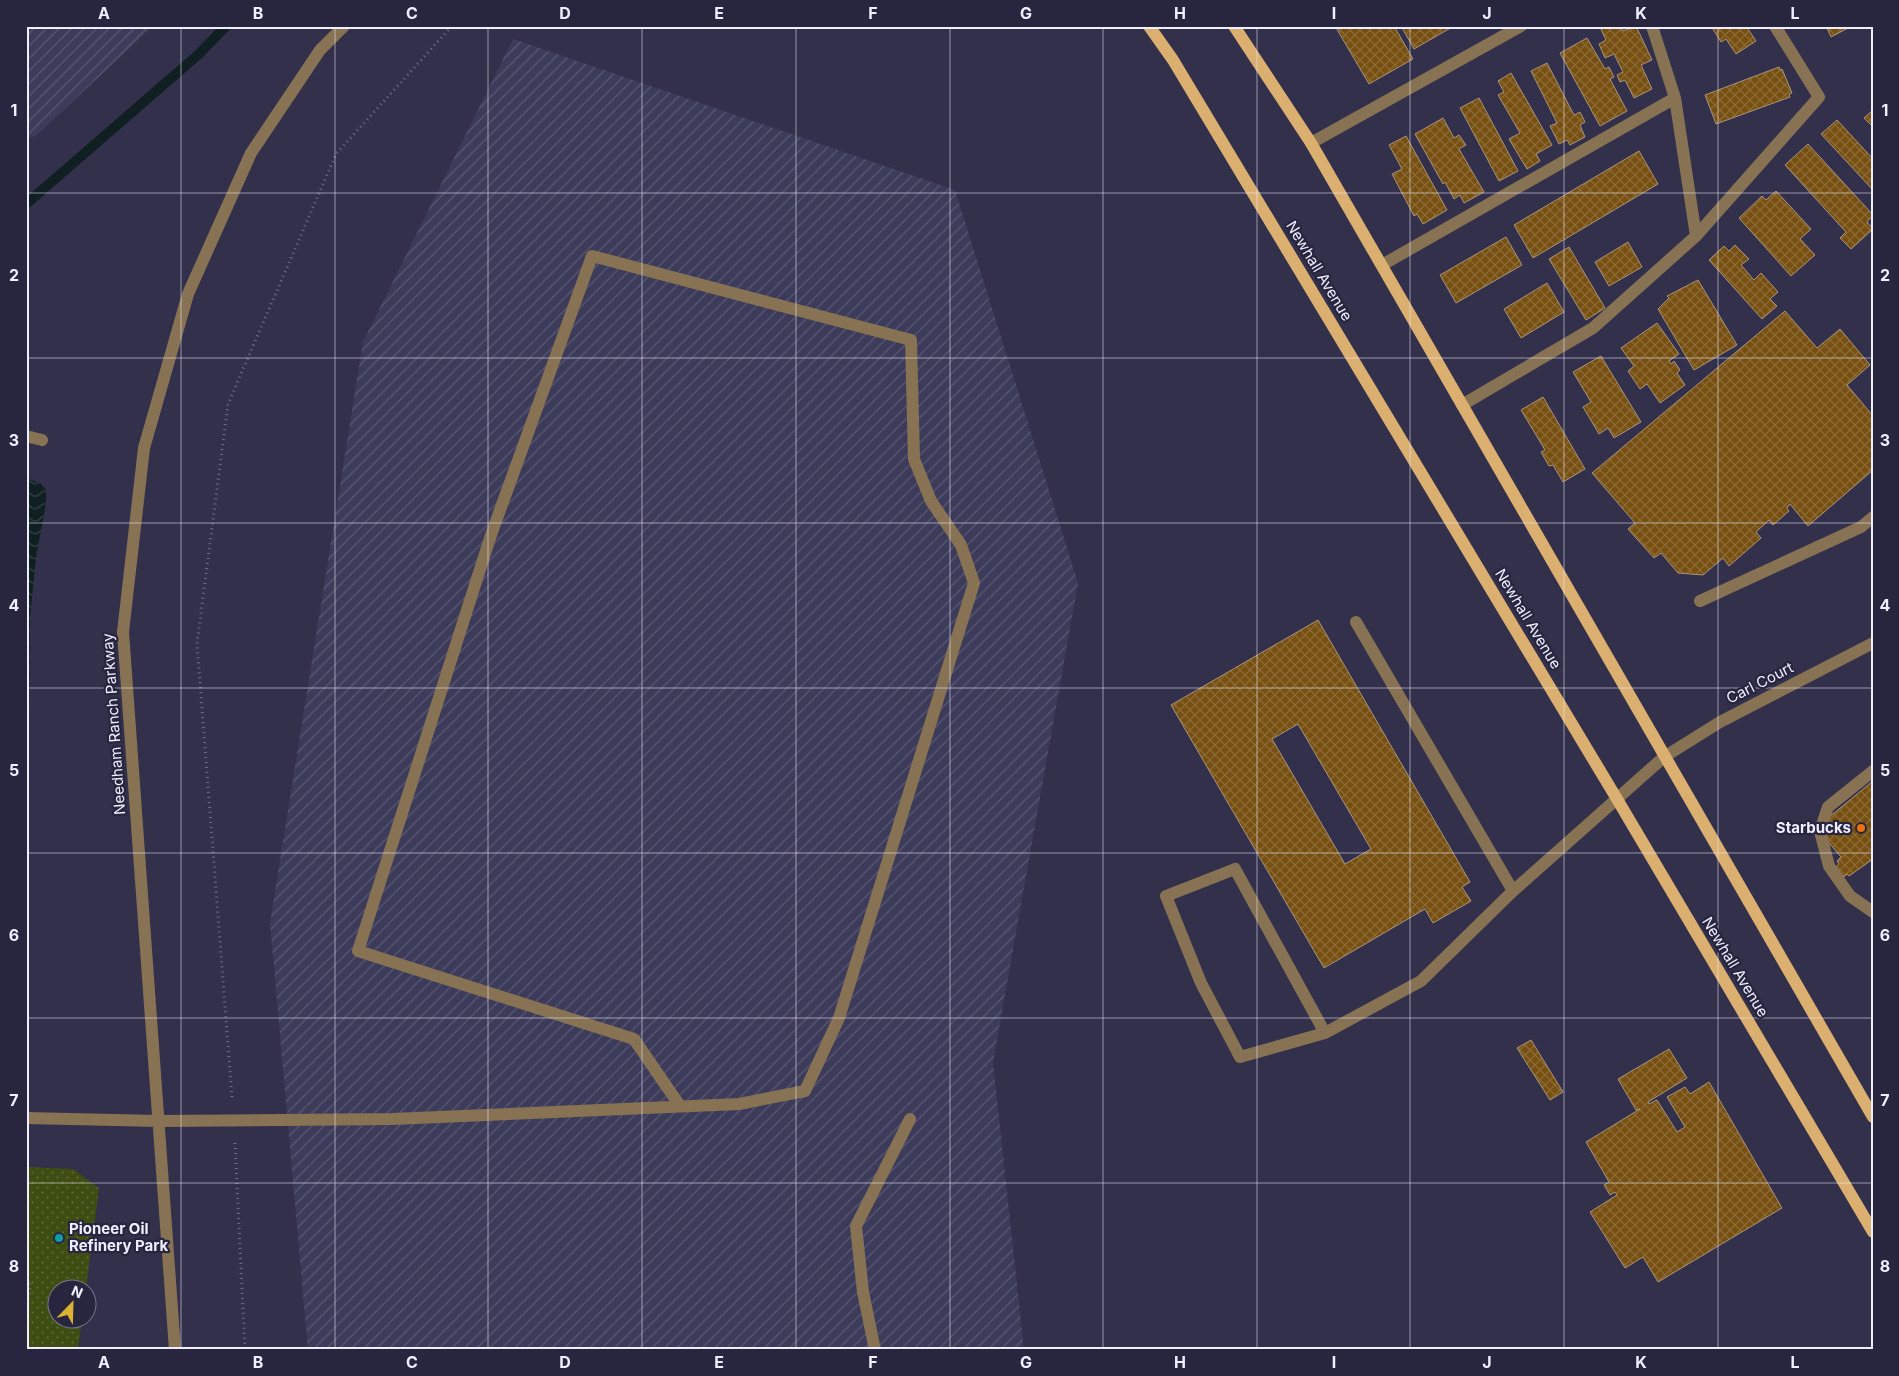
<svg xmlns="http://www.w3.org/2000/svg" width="1899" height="1376" viewBox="0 0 1899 1376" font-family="Inter,sans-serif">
  <defs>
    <pattern id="industrial-furrows" width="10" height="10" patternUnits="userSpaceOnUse" patternTransform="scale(1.25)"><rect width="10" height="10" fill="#3d3b5a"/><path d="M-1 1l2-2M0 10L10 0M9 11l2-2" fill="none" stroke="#595873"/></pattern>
    <pattern id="park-dots" width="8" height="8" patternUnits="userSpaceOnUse" patternTransform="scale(1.25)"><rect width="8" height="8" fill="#3e4e12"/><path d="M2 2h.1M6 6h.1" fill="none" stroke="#5a6836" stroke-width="1.8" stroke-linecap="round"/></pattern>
    <pattern id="water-waves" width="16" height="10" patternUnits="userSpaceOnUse" patternTransform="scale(1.25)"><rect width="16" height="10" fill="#102022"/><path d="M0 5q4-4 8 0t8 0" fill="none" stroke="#334143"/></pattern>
    <pattern id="building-cross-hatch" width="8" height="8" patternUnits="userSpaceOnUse" patternTransform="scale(1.25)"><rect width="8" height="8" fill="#775011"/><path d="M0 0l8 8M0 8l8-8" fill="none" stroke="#8b6a35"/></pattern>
  </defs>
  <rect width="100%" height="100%" fill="#32304a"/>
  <!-- industrial -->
  <path fill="url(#industrial-furrows)" d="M26,26H153L37,135L26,139Z
    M513,39L955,190L1078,583L993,1062L1024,1350H308L270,923L363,342Z"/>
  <!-- park -->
  <path fill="url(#park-dots)" d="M26,1167L73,1169L99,1188L86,1288H58V1318L82,1319L78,1350H26Z"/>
  <!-- water -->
  <path fill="url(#water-waves)" d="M26,478L40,483L46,490V504L36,557L30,618L26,995Z"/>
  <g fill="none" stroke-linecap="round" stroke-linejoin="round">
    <!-- stream -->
    <path stroke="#102022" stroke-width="10" d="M26,204L199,54L226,26"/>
  </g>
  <!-- building -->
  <path fill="url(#building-cross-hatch)" stroke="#a9947a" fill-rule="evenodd" d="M1335,26H1394L1413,59L1369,84Z
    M1401,26H1454L1414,49Z
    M1602,26H1621L1623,31L1636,26L1652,60L1641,65L1652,89L1634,98L1625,80L1620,82L1617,75L1623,72L1614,54L1605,58L1599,44L1606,40L1600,27Z
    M1711,26H1746L1756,41L1736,54L1726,39L1721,42Z
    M1826,26H1852L1831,37Z
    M1587,38L1605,69L1609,67L1614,77L1610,79L1627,111L1600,126L1560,53Z
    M1547,63L1574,115L1580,112L1585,122L1580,125L1585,137L1570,145L1567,140L1559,144L1550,126L1557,123L1531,71Z
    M1779,67L1780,70L1782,69L1792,93L1789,94L1790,97L1716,124L1705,95Z
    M1511,73L1552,145L1536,154L1540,161L1527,169L1509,139L1520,133L1498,95L1504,92L1498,81Z
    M1479,98L1518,171L1499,181L1460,108Z
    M1873,110V127L1864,118Z
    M1443,118L1454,138L1459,135L1466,145L1459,149L1484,192L1464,203L1460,195L1454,199L1445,182L1443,184L1415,134Z
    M1837,120L1873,159V190L1821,134Z
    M1406,136L1447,210L1423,224L1417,214L1414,216L1392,174L1402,169L1389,145Z
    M1808,144L1873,215L1867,222L1873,229L1851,249L1840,238L1846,232L1785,165Z
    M1639,151L1658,184L1533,258L1514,225Z
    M1776,191L1811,229L1800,239L1815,255L1791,276L1739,218L1762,196L1766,200Z
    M1506,237L1522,265L1456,303L1440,275Z
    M1628,242L1642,267L1609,286L1595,262Z
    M1735,245L1749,259L1741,265L1754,280L1761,273L1778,292L1770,299L1777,306L1762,319L1709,260L1724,246L1729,251Z
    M1569,247L1605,308L1586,320L1549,259Z
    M1698,280L1737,345L1694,370L1658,309L1669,298L1667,296Z
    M1547,283L1564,312L1521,338L1504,309Z
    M1785,311L1817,348L1840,329L1870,365L1847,385L1873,416V470L1808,526L1790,504L1787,508L1789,511L1773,525L1769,520L1756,532L1761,538L1729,566L1723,558L1703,575L1678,573L1661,553L1654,558L1628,529L1635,523L1592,473Z
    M1657,323L1679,354L1669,361L1671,364L1674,361L1680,370L1677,373L1685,385L1660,403L1647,384L1640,389L1628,371L1634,366L1621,348Z
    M1601,356L1641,422L1614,438L1608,428L1599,434L1583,407L1591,402L1573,372Z
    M1543,397L1585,469L1563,482L1553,465L1549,466L1541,452L1545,450L1521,410Z
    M1318,620L1470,882L1462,887L1471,901L1433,923L1425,909L1324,968L1171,705ZM1298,724L1371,849L1345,864L1272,739Z
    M1873,781V859L1849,876L1847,874L1844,877L1835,868L1839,864L1837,861L1841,857L1826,839L1828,818Z
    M1531,1040L1563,1092L1550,1100L1517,1048Z
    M1669,1049L1687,1078L1648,1102L1649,1104L1657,1100L1677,1132L1685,1127L1667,1097L1685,1087L1690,1094L1709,1082L1782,1208L1658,1282L1643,1257L1625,1268L1590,1212L1617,1195L1615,1192L1610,1195L1604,1185L1609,1182L1586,1142L1640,1109L1636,1110L1618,1079Z"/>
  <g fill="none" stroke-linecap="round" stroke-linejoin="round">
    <!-- path -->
    <path stroke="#706f86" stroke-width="3" stroke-dasharray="1 4" stroke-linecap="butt" d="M232,1097L197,644L228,404L336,154L452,26
      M235,1143L245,1350
      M26,1274L30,1286L26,1319"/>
    <!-- minor -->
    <path stroke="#877254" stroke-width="12" d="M1652,26L1675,98L1696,236
      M1311,143L1521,26
      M1382,265L1675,98
      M1462,405L1593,328L1696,236L1819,97L1775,26
      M26,436L42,440
      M1700,601L1861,527L1873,517
      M1356,622L1513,891
      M1873,771L1828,807L1820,831L1829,866L1850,896L1873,912
      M1325,1033L1235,869L1166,896L1201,983L1240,1057L1325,1033L1421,981L1513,891L1664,757L1720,722L1873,643
      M26,1118L159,1121L392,1119L739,1104L805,1091L839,1018L974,583L961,545L931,501L914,459L911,340L592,256L491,535L358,951L634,1039L680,1106
      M175,1350L123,632L144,448L188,294L251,153L320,50L344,26
      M875,1350L863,1292L856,1226L910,1119"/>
    <!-- major -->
    <path stroke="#daaf6f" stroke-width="12" d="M1149,26L1173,60L1617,799L1873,1232
      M1234,26L1311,143L1873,1117"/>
  </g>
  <!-- grid -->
  <path fill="none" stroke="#eef" stroke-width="1" stroke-opacity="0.55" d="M181,26V1350M335,26V1350M488,26V1350M642,26V1350M796,26V1350M950,26V1350M1103,26V1350M1257,26V1350M1410,26V1350M1564,26V1350M1718,26V1350M26,193H1873M26,358H1873M26,523H1873M26,688H1873M26,853H1873M26,1018H1873M26,1183H1873"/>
  <!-- markers -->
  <circle fill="#e8710a" stroke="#28263f" stroke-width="2" cx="1861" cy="828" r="5"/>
  <circle fill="#0f9aa8" stroke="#28263f" stroke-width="2" cx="59" cy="1238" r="5"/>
  <g text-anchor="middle" stroke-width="4.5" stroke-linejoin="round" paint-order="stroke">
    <!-- street labels -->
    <g font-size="15" fill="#eef" stroke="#28263f">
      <text transform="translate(1319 271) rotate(59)" y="5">Newhall Avenue</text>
      <text transform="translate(1528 619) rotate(59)" y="5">Newhall Avenue</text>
      <text transform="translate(1760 683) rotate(-27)" y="5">Carl Court</text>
      <text transform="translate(114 724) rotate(-94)" y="5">Needham Ranch Parkway</text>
      <text transform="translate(1735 967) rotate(59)" y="5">Newhall Avenue</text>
    </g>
    <!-- poi labels -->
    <g font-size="15" font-weight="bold" fill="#eef" stroke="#28263f" text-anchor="end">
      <text x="1851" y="833">Starbucks</text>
      <text x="69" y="1234" text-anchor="start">Pioneer Oil<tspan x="69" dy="17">Refinery Park</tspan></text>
    </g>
  </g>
  <!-- border -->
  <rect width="1899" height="1376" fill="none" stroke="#28263f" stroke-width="55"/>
  <!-- north arrow -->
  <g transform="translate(72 1304) rotate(23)"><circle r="24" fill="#28263f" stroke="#77768c"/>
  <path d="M0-4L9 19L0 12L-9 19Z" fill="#dbb233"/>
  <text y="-8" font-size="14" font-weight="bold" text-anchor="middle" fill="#eeeeff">N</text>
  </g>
  <rect x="28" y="28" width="1844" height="1320" fill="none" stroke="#eef" stroke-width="2"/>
  <g font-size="16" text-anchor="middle" font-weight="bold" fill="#eef">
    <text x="104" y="19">A</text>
    <text x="258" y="19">B</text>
    <text x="412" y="19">C</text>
    <text x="565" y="19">D</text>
    <text x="719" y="19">E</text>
    <text x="873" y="19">F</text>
    <text x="1026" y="19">G</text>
    <text x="1180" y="19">H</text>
    <text x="1334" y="19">I</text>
    <text x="1487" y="19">J</text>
    <text x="1641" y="19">K</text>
    <text x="1795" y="19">L</text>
    <text x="14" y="116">1</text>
    <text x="1885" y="116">1</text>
    <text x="14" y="281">2</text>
    <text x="1885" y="281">2</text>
    <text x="14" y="446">3</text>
    <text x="1885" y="446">3</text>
    <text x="14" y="611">4</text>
    <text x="1885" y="611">4</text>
    <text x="14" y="776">5</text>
    <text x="1885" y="776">5</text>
    <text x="14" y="941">6</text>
    <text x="1885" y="941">6</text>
    <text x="14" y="1106">7</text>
    <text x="1885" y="1106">7</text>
    <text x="14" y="1272">8</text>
    <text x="1885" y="1272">8</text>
    <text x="104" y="1368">A</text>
    <text x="258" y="1368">B</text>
    <text x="412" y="1368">C</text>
    <text x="565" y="1368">D</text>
    <text x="719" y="1368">E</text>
    <text x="873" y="1368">F</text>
    <text x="1026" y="1368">G</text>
    <text x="1180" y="1368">H</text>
    <text x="1334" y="1368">I</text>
    <text x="1487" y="1368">J</text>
    <text x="1641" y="1368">K</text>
    <text x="1795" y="1368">L</text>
  </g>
</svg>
